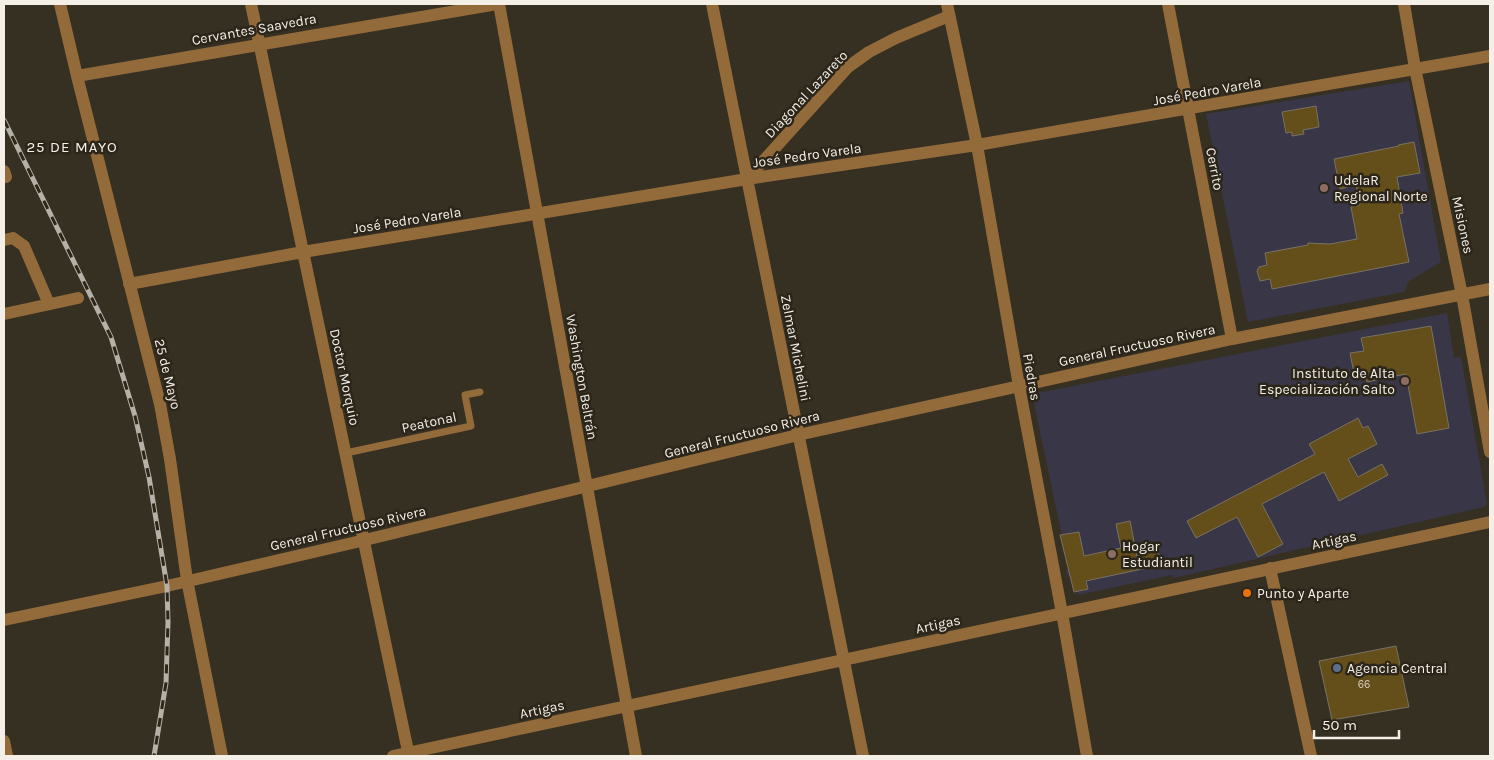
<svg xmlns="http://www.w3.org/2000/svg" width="1494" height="760" viewBox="0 0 1494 760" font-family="Karla,sans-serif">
  <rect width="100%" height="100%" fill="#363023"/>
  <!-- education -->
  <path fill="#393647" d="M1409,81L1441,262L1409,281L1404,292L1248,322L1206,114Z
    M1447,313L1454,358L1461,357L1487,504L1484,507L1173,578L1172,575L1078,595L1077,592H1074L1070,576L1067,577L1066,570L1069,569L1032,394Z"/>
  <!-- building -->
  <path fill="#644f1b" stroke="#787263" d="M1316,106L1319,127L1303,130L1304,134L1292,136V132L1286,133L1282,112Z
    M1414,142L1420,173L1397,177L1403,213L1399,214L1409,262L1272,289L1270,279L1260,281L1257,271L1259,267L1267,265L1265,253L1308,245V243L1330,244L1357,239L1351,207L1360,205L1356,185L1340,189L1334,159L1399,146L1398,145Z
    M1431,326L1449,428L1417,434L1406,374L1367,382L1364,371L1354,373L1350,353L1364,351L1361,338Z
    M1358,418L1363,428L1368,426L1377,444L1348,459L1358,477L1382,464L1388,475L1339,501L1324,472L1262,504L1283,544L1258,557L1237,517L1196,538L1187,521L1315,454L1309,444Z
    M1130,521L1137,556L1158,551L1161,565L1086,581L1088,589L1074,592L1060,535L1079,532L1084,556L1121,548L1116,524Z
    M1396,646L1409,707L1332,720L1319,661Z"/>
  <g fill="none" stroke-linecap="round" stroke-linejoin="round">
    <!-- service -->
    <path stroke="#936b3a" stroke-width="7" d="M346,453L471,426L465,395L480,392"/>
    <!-- minor -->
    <path stroke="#936b3a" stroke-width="12" d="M60,4L77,76L160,404L170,459L187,580L222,756
      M251,4L409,756
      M499,4L636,756
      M712,4L863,756
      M947,4L977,145L1019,386L1062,613L1087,756
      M1168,4L1232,339
      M1404,4L1415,68L1462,295L1490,452
      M77,76L497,4
      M4,171L6,177
      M747,179L848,67L869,52L896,38L949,16
      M4,240L13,238L24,246L49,304
      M129,284L303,252L747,179L977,145L1490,56
      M4,314L78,298
      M1270,568L1311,756
      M4,620L167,586L365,540L798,435L1232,339L1490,289
      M4,741L7,756
      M393,756L1490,522"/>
    <defs>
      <path id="rail" d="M4,120L111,337L135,416L149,477L167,586L168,622L166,683L154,756"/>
    </defs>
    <!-- rail casing -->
    <use href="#rail" stroke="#b6b1a7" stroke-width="5"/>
    <!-- rail -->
    <use href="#rail" stroke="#2c261a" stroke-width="3" stroke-dasharray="9" stroke-linecap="butt"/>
  </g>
  <!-- markers -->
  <g fill="#8d6e63" stroke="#2c261a" stroke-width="2">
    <circle cx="1324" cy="188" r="5"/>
    <circle cx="1405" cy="381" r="5"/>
    <circle cx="1112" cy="554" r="5"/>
  </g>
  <circle fill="#e8710a" stroke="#2c261a" stroke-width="2" cx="1247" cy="593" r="5"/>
  <circle fill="#5c6f8a" stroke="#2c261a" stroke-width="2" cx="1337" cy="668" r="5"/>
  <g text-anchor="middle" stroke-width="5" stroke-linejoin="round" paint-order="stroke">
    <!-- number labels -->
    <g font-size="11" fill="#d0c8b5">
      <text x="1364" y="688">66</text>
    </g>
    <!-- street labels -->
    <g font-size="14" fill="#f4f0e8" stroke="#2c261a">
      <text transform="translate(254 29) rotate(-10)" y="5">Cervantes Saavedra</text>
      <text transform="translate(1207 91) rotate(-10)" y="5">José Pedro Varela</text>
      <text transform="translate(806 94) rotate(-47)" y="5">Diagonal Lazareto</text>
      <text transform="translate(807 155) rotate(-8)" y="5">José Pedro Varela</text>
      <text transform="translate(1215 169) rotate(79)" y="5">Cerrito</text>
      <text transform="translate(407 220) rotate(-9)" y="5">José Pedro Varela</text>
      <text transform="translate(1463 225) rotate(78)" y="5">Misiones</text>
      <text transform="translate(1137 345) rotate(-12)" y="5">General Fructuoso Rivera</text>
      <text transform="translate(796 348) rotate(79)" y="5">Zelmar Michelini</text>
      <text transform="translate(168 374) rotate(76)" y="5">25 de Mayo</text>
      <text transform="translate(345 377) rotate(78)" y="5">Doctor Morquio</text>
      <text transform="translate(582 377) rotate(80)" y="5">Washington Beltrán</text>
      <text transform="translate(1032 377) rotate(80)" y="5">Piedras</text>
      <text transform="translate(429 422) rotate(-12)" y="5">Peatonal</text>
      <text transform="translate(742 434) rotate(-14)" y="5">General Fructuoso Rivera</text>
      <text transform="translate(348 528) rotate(-13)" y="5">General Fructuoso Rivera</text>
      <text transform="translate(1334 540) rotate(-12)" y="5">Artigas</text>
      <text transform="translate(938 624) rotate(-12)" y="5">Artigas</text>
      <text transform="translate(542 709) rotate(-12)" y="5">Artigas</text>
    </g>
    <!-- poi labels -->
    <g font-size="14" fill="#f4f0e8" stroke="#2c261a" text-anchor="start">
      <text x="1334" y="185">UdelaR<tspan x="1334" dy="16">Regional Norte</tspan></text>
      <text x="1395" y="378" text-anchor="end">Instituto de Alta<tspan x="1395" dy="16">Especialización Salto</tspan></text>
      <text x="1122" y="551">Hogar<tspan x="1122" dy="16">Estudiantil</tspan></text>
      <text x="1257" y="598">Punto y Aparte</text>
      <text x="1347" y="673">Agencia Central</text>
    </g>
    <!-- neighbourhood labels -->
    <g font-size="15" letter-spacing="1" fill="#f4f0e8" stroke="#2c261a">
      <text x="72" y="152">25 DE MAYO</text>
    </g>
  </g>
  <!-- border -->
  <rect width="1494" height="760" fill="none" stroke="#f4f0e8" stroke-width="10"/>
  <!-- scale -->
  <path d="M1314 730v8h85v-8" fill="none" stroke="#f4f0e8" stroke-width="2.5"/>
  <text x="1322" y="730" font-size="15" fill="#f4f0e8" stroke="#2c261a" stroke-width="4" paint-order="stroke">50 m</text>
</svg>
